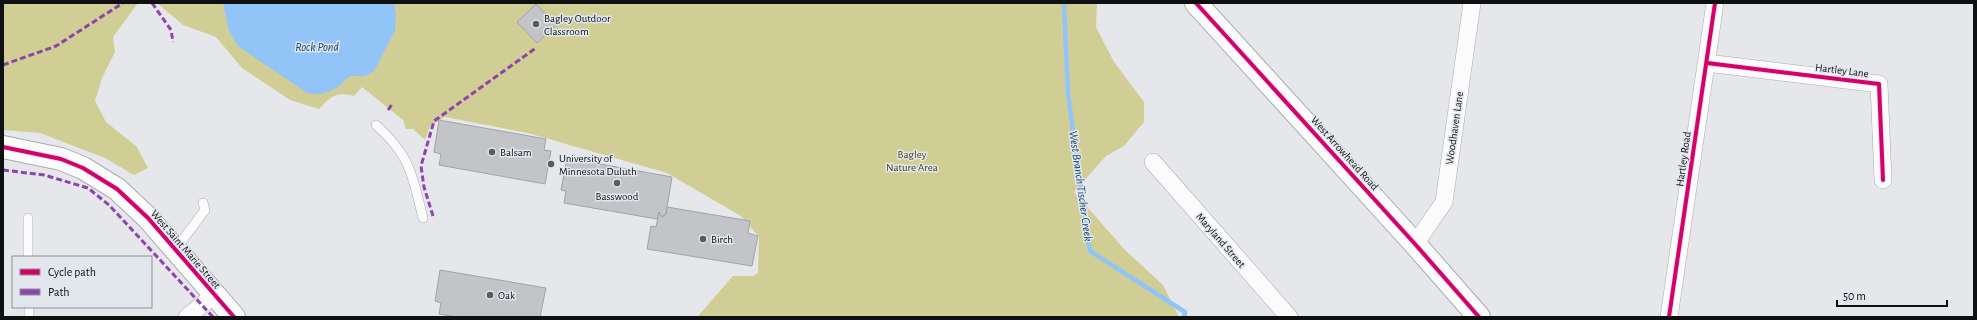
<svg xmlns="http://www.w3.org/2000/svg" width="1977" height="320" viewBox="0 0 1977 320" font-family="'Alegreya Sans',sans-serif">
  <rect width="100%" height="100%" fill="#e5e7ea"/>
  <!-- green -->
  <path fill="#d0ce95" d="M3,3H138L113,37L115,52L102,78L95,101L106,122L137,147L148,168L134,175L105,158L40,133L3,130Z
    M157,3H1097L1096,27L1114,62L1144,102V122L1124,146L1106,156L1074,192L1125,250L1163,285L1179,317H699V315L733,276H753L758,273L759,237L741,216L667,173L528,133L445,117L430,126L425,140L413,129H406L403,120L362,87L354,96C337,91 330,97 319,109L290,100L242,68L216,37L183,25Z"/>
  <!-- water -->
  <path fill="#92c4f8" d="M223,3H394L396,15L395,31L374,71L365,76H350C337,89 326,97 307,93L238,46L229,31Z"/>
  <g fill="none" stroke-linecap="round" stroke-linejoin="round">
    <!-- stream -->
    <path stroke="#92c4f8" stroke-width="4.5" d="M1064,3L1068,94L1090,251L1185,312L1184,317"/>
  </g>
  <!-- building -->
  <path fill="#c2c4c7" stroke="#a1a3a6" d="M536,4L556,25L537,43L517,22Z
    M439,120L546,139L544,150L551,151L545,184L439,165L441,154L434,152Z
    M567,158L672,177L666,214L662,217L659,212L657,219L564,203L566,191L561,190Z
    M667,207L750,221L748,233L758,236L752,266L647,249L651,226L656,227L659,212L662,217L666,214Z
    M440,270L546,288L540,317H457L439,314L441,303L435,301Z"/>
  <g fill="none" stroke-linecap="round" stroke-linejoin="round">
    <defs>
      <path id="lane" d="M376,125C411,156 412,175 423,218
        M28,218V257
        M175,250L205,210L203,203
        M29,307V317"/>
      <path id="street" d="M1707,63L1879,84L1883,180
        M1153,162L1289,317
        M1415,244L1444,202L1472,3
        M187,317L214,295
        M1669,317L1715,3"/>
      <path id="secondary" d="M1196,3L1415,244L1479,317
        M3,147L61,159L83,168L117,189L148,218L234,317"/>
    </defs>
    <!-- lane casing -->
    <use href="#lane" stroke="#a9abae" stroke-width="10"/>
    <!-- street casing -->
    <use href="#street" stroke="#a9abae" stroke-width="18"/>
    <!-- secondary casing -->
    <use href="#secondary" stroke="#a9abae" stroke-width="24"/>
    <!-- lane -->
    <use href="#lane" stroke="#fbfbfc" stroke-width="9"/>
    <!-- street -->
    <use href="#street" stroke="#fbfbfc" stroke-width="17"/>
    <!-- secondary -->
    <use href="#secondary" stroke="#fbfbfc" stroke-width="22"/>
    <!-- quiet -->
    <path stroke="#8e44ad" stroke-width="3" stroke-dasharray="6 3" stroke-linecap="butt" d="M152,3L171,30L173,42
      M3,65L56,46L123,3
      M388,110L393,103
      M3,170L44,175L88,188L109,205L213,317
      M433,216L424,187L421,166L434,121L536,48"/>
    <defs>
      <path id="cycleway" d="M1196,3L1415,244L1479,317
        M1707,63L1879,84L1883,180
        M3,147L61,159L83,168L117,189L148,218L234,317
        M1669,317L1715,3"/>
    </defs>
    <!-- cycleway casing -->
    <use href="#cycleway" stroke="#e2e7ed" stroke-width="6"/>
    <!-- cycleway -->
    <use href="#cycleway" stroke="#d6006c" stroke-width="4"/>
  </g>
  <!-- markers -->
  <g fill="#595b5e" stroke="#e2e7ed" stroke-width="1.5">
    <circle cx="536" cy="24" r="4"/>
    <circle cx="492" cy="152" r="4"/>
    <circle cx="551" cy="164" r="4"/>
    <circle cx="617" cy="183" r="4"/>
    <circle cx="703" cy="239" r="4"/>
    <circle cx="490" cy="295" r="4"/>
  </g>
  <g text-anchor="middle" stroke-width="3" stroke-linejoin="round" paint-order="stroke">
    <!-- poi labels -->
    <g font-size="11" fill="#0e1012" stroke="#e2e7ed" text-anchor="start">
      <text x="544" y="22">Bagley Outdoor<tspan x="544" dy="13">Classroom</tspan></text>
      <text x="500" y="156">Balsam</text>
      <text x="559" y="162">University of<tspan x="559" dy="13">Minnesota Duluth</tspan></text>
      <text x="617" y="200" text-anchor="middle">Basswood</text>
      <text x="711" y="243">Birch</text>
      <text x="498" y="299">Oak</text>
    </g>
    <!-- street labels -->
    <g font-size="11" fill="#0e1012" stroke="#e2e7ed">
      <text transform="translate(1842 70) rotate(7)" y="4">Hartley Lane</text>
      <text transform="translate(1454 128) rotate(-82)" y="4">Woodhaven Lane</text>
      <text transform="translate(1345 153) rotate(48)" y="4">West Arrowhead Road</text>
      <text transform="translate(1683 159) rotate(-82)" y="4">Hartley Road</text>
      <text transform="translate(1221 240) rotate(49)" y="4">Maryland Street</text>
      <text transform="translate(186 249) rotate(49)" y="4">West Saint Marie Street</text>
    </g>
    <!-- park labels -->
    <g font-size="11" fill="#464417" stroke="#e2e7ed">
      <text x="912" y="158">Bagley<tspan x="912" dy="13">Nature Area</tspan></text>
    </g>
    <!-- water labels -->
    <g font-size="12" font-style="italic" fill="#0e416f" stroke="#e2e7ed">
      <text x="317" y="51">Rock Pond</text>
      <text transform="translate(1081 186) rotate(82)" y="4">West Branch Tischer Creek</text>
    </g>
  </g>
  <!-- border -->
  <rect width="1977" height="320" fill="none" stroke="#0e1012" stroke-width="8"/>
  <!-- legend -->
  <rect x="12" y="256" width="140" height="52" fill="#e2e7ed" stroke="#8d9195"/>
  <rect x="20" y="269" width="20" height="6" fill="#d6006c" stroke="#8d9195"/>
  <text x="48" y="276" font-size="12" fill="#0e1012">Cycle path</text>
  <rect x="20" y="289" width="20" height="6" fill="#8e44ad" stroke="#8d9195"/>
  <text x="48" y="296" font-size="12" fill="#0e1012">Path</text>
  <!-- scale -->
  <path d="M1837 300v6h110v-6" fill="none" stroke="#0e1012" stroke-width="2"/>
  <text x="1843" y="300" font-size="12" fill="#0e1012" stroke="#e2e7ed" stroke-width="3" paint-order="stroke">50 m</text>
</svg>
